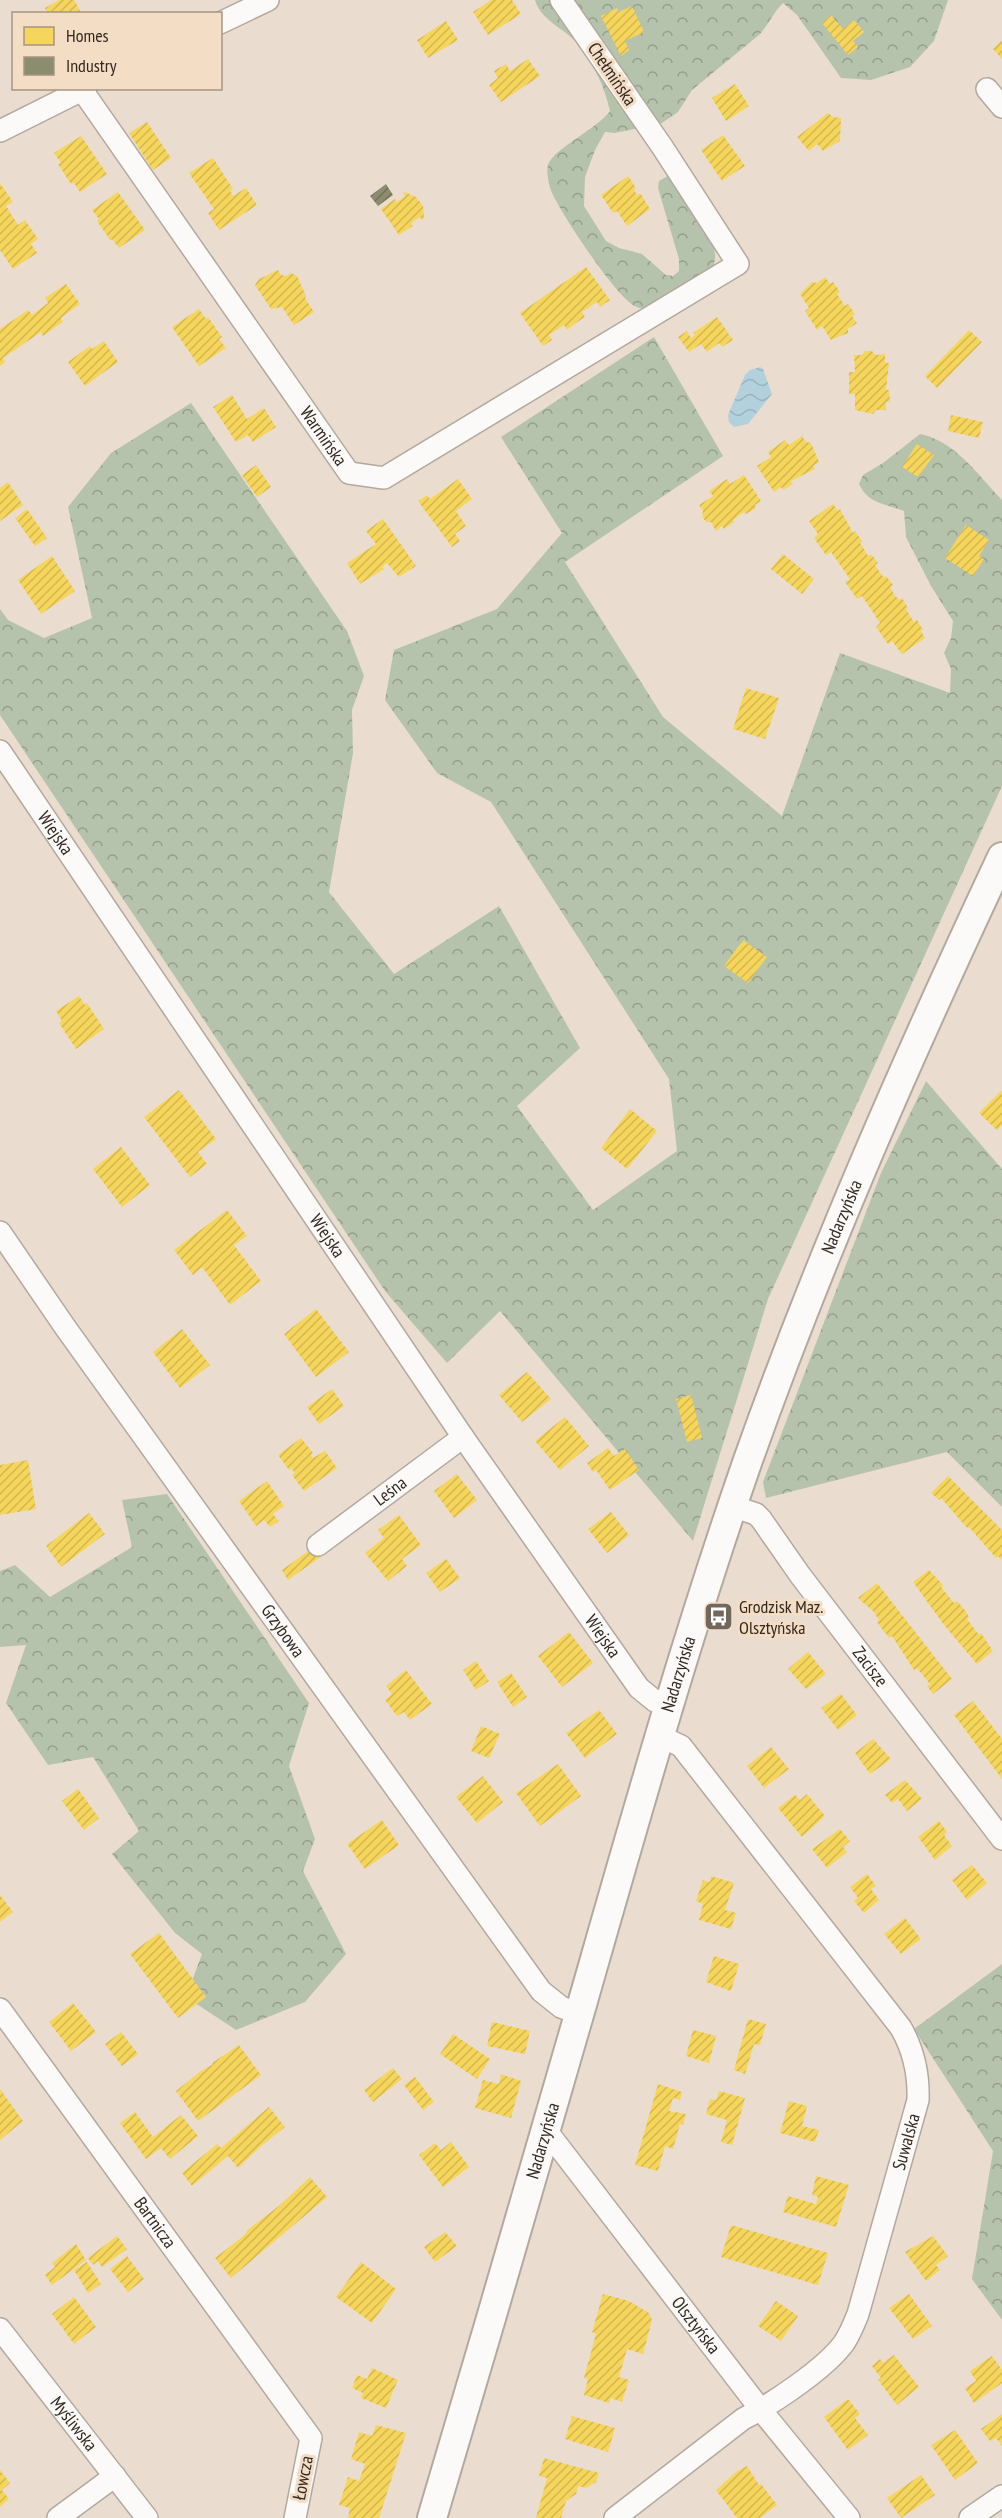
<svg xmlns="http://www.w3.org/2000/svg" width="1002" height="2518" viewBox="0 0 1002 2518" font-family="'PT Sans Narrow',sans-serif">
  <defs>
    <pattern id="forest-crowns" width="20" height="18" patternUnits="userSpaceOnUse" patternTransform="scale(1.5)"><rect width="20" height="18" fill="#b6c3ac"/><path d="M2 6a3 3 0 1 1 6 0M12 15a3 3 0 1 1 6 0" fill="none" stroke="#959e8b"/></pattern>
    <pattern id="water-waves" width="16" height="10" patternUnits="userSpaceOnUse" patternTransform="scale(1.5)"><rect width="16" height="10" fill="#b3d0dd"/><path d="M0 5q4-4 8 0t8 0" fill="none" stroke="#9ab3bd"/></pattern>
    <pattern id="homes-hatch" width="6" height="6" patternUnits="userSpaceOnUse" patternTransform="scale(1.5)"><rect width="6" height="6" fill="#f6d55c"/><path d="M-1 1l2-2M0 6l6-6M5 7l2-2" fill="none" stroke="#d3b750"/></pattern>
    <pattern id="industry-hatch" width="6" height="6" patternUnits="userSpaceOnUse" patternTransform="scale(1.5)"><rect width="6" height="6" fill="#8c8c6e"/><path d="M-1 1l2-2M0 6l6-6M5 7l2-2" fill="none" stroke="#73725a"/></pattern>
  </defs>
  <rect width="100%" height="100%" fill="#eaddd0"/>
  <!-- forest -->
  <path fill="url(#forest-crowns)" d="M535,0H948L934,41L910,67L871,80L841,78L797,15L783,3C773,13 769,24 759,35L692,90L678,112L662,123L615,133L605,132L595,150L585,177L584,206L606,241L619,248L642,254L666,275L673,276L679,271V259L658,188L659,181L671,174C689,197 726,240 712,270L650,309C641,309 636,308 629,302C608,284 564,218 552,193C549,187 546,171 548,165C553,149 597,129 610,111C604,85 594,64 577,43C563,27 541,21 535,0Z
    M654,337L723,456L565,562L663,717L782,816L840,653L950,693L951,669L944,653L951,638L953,621L931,586L906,537L904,511C886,504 868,504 859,484L863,475L883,463L920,434C955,441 978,475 1002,500V786L768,1299L693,1541L500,1311L447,1363L385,1291L0,715V609L8,620L44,638L92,618L68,507L111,453L191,403L347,631L364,676L352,710L353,753L329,892L394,974L499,906L580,1048L517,1106L593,1210L677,1151L669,1079L491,802L437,773L385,700L394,650L497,609L562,533L501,437Z
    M926,1081L1002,1169V1507L947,1452L766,1498L763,1482L881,1173Z
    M167,1494L309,1703L289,1766L315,1839L303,1871L346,1954L305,2002L236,2030L186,1997L202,1954L175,1933L112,1854L139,1831L93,1757L48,1765L6,1703L26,1645L0,1647V1571L15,1565L50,1597L132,1547L122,1500Z
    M1002,1964V2320L972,2279L993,2151L914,2029Z"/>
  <!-- water -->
  <path fill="url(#water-waves)" d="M760,367L763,369L772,394L748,424L734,427L729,422L728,415L745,375L750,370Z"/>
  <!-- homes -->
  <path fill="url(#homes-hatch)" d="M59,0H74L82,14H48L45,8Z
    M491,0H512L521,14L488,35L473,12Z
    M632,6L644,32L625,41L629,50L621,56L601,16L617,8L619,12Z
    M831,15L843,29L854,20L864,32L853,41L858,47L848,55L822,23Z
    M446,21L458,40L428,58L417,40Z
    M1002,40V59L993,49Z
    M528,59L540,76L501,102L489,85L498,78L494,71L506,64L510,71Z
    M735,84L749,106L726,121L712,98Z
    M828,113L833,117L841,118L840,141L823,151L817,144L809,151L797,137Z
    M147,122L171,158L153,170L129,133Z
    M723,135L745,166L722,181L701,150Z
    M81,136L107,174L80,192L74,183L71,184L58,164L61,163L54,153Z
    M213,158L233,189L230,191L233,196L246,188L257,205L219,230L208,213L214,209L189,173Z
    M628,176L636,188L634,190L637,195L640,193L650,209L627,226L617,211L613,213L601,195Z
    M0,183L13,202L6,206L18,225L25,220L38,239L31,244L37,253L13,269L0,250Z
    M118,192L145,230L119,248L112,239L110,240L97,221L99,219L92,210Z
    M405,192L416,197L423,206L424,218L422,220L420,217L411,223L413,226L399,235L381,209L395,199L397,202L405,196L403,193Z
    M586,267L610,300L600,307L597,302L582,312L585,317L576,323L567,330L564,325L549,335L552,340L543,346L520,313Z
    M278,270L281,275L287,276L291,273L297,276L306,296L305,298L314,312L294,325L282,307L271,309L255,285L259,279Z
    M825,277L830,284L833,282L840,292L837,294L845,306L848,304L855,314L852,316L857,323L848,329V333L831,340L822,326L817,330L805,311L809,308L800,294L812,282L817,283Z
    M66,284L80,304L61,318L63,322L43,336L41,332L3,358L5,362L0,366V329L28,310L32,315L48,303L45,298Z
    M199,309L206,319L208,317L222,337L219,339L226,348L199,366L172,327Z
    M717,317L733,340L722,347L719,343L707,352L701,344L689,352L678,337L687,331L691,338L695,335L693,333Z
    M969,330L982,342L937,388L925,376Z
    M104,341L118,362L85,386L68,362L90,346L92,349Z
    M865,351H872L875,355L885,354V363H889L886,390H889L890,402H886V410H876L873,414L855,410V394H849V372H855L854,355H862Z
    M232,395L247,419L264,408L276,427L253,442L248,435L236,442L213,407Z
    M951,415L983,422L979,438L948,431Z
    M802,436L806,442L811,443L819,462L813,466L815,469L791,481L793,484L783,490L781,487L774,492L757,466L771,457L768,452L785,440L789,445Z
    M917,444L934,455L918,477L902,467Z
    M256,465L271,487L257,497L242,475Z
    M744,475L761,501L755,505L756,508L746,514L744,512L733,520L734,522L724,529L722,526L716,531L711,522H706L702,516L703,511L699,505L713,496L709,491L727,479L730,484Z
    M458,479L472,499L456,511L466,526L455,534L460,541L452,547L418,501L427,495L430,499Z
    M8,482L23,505L0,521V488Z
    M833,504L838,511L840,509L853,533L855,531L862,541L860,543L864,549L868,556L871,554L878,563L875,565L879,571L884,578L886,576L893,585L890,587L894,594L899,600L902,598L908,608L906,609L910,616L914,622L917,620L923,630L921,631L925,638L902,654L892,641L888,644L876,627L880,623L862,596L857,599L845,582L850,579L831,552L826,555L814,538L818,534L809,521Z
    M27,509L47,538L35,546L15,518Z
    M383,519L416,566L399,577L387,563L382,567L384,569L360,584L347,563L376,544L366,531Z
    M966,525L989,540L979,556L984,559L973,576L945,558Z
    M783,554L814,579L802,594L771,569Z
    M52,556L75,591L41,614L18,580Z
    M746,688L779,698L765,739L733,729Z
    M743,940L767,957L748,983L724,966Z
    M79,996L85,1005L87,1003L104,1029L76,1049L59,1023L62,1021L56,1011Z
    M179,1090L216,1139L198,1152L207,1164L190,1177L144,1117Z
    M1002,1090V1125L997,1130L979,1113Z
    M630,1109L657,1131L627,1169L601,1148Z
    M121,1147L150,1185L122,1207L93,1169Z
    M227,1210L247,1236L234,1245L261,1281L230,1305L202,1267L193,1275L174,1250Z
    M316,1309L349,1352L316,1377L284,1334Z
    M182,1329L210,1365L180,1388L153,1352Z
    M527,1372L551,1399L522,1422L499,1395Z
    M332,1389L344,1406L319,1424L307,1407Z
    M691,1395L702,1438L687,1442L676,1399Z
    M565,1417L589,1446L560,1470L535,1441Z
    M301,1438L313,1453L311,1455L313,1458L325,1451L337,1468L304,1491L292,1475L295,1473L291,1468L289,1470L278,1455Z
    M608,1448L614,1456L625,1449L639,1470L610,1490L596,1470L593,1472L587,1463Z
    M28,1460L36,1509L0,1515V1465Z
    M457,1474L477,1500L454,1518L434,1491Z
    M948,1476L1002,1530V1560L998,1556L996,1558L969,1527L968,1529L941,1498L939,1500L931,1493Z
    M267,1481L284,1506L273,1514L279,1521L270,1527L264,1520L256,1526L239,1501Z
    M611,1512L629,1535L607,1553L588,1529Z
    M89,1513L105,1534L61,1567L46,1546Z
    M399,1515L421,1545L402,1559L407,1566L388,1581L365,1553L384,1538L378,1530Z
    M315,1546L322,1556L288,1580L282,1570Z
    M446,1559L460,1578L440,1592L426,1573Z
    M929,1570L943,1585L941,1587L954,1603L957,1601L964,1609L969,1617L967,1619L979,1635L981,1633L993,1651L977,1664L944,1625L913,1582Z
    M877,1583L952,1679L933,1694L927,1686L930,1684L917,1668L914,1670L892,1636L889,1638L877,1622L879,1620L873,1611L858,1598Z
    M569,1632L593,1663L562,1687L538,1656Z
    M808,1652L826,1674L806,1689L788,1669Z
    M476,1661L489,1681L476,1690L463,1670Z
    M406,1670L432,1704L410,1720L404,1712L397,1716L385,1700L392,1694L386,1686Z
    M511,1673L527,1697L513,1707L497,1682Z
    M841,1694L857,1715L838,1730L821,1708Z
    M973,1701L1002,1739V1779L954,1715Z
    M599,1710L617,1734L585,1758L566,1733Z
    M481,1726L500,1734L489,1758L471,1751Z
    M873,1739L891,1759L870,1774L855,1753Z
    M771,1747L789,1769L764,1788L747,1766Z
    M558,1764L581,1796L540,1826L516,1793Z
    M483,1776L503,1802L477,1823L456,1797Z
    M905,1780L922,1799L907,1811L898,1799L892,1803L885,1795Z
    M78,1789L99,1818L84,1830L62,1801Z
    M807,1794L825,1816L802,1837L778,1808L795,1795L800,1800Z
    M382,1820L399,1845L365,1869L347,1844Z
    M939,1821L947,1832L944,1835L952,1846L935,1860L918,1837Z
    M840,1829L850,1841L843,1847L847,1852L827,1868L812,1849Z
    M972,1865L987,1883L967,1900L952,1880Z
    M867,1874L876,1886L871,1889L879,1900L864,1913L854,1901L858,1898L850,1887Z
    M711,1876L734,1883L725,1910L736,1913L731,1929L699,1920L703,1904L696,1901L703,1880L710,1882Z
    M0,1895L13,1912L0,1922Z
    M905,1918L921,1939L901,1954L884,1934Z
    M159,1933L206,1997L178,2018L130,1954Z
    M714,1956L739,1964L731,1991L706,1982Z
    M73,2003L96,2032L71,2051L49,2022Z
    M748,2019L766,2024L760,2045L754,2044L745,2074L734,2070Z
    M492,2022L530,2031L525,2054L487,2046Z
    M693,2030L716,2036L709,2063L686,2056Z
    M121,2032L138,2054L122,2066L105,2044Z
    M453,2034L490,2059L477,2079L440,2054Z
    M239,2045L261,2075L198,2121L176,2091L201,2071L213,2064L212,2063Z
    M393,2068L402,2079L373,2102L364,2090Z
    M501,2074L521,2081L511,2118L475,2108L483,2080L499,2084Z
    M415,2077L434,2102L423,2110L404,2085Z
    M658,2084L682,2092L680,2100L673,2098L669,2111L686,2114L683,2125L680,2124L673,2149L665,2146L658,2171L635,2165Z
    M0,2089L23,2121L0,2140Z
    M719,2091L745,2098L732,2145L721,2142L727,2120L706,2114L710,2099L716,2100Z
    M789,2101L807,2106L802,2126L819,2130L815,2142L780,2133Z
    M269,2107L285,2127L260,2147L238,2168L228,2156L192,2186L182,2173L217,2144L221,2148Z
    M135,2112L153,2137L181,2115L198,2136L170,2159L161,2148L146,2159L120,2123Z
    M451,2142L469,2167L443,2187L419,2155L435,2143L441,2150Z
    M816,2176L849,2185L836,2227L783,2212L788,2196L816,2204L818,2197L812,2195Z
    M310,2177L327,2197L231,2278L215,2258L241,2238L247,2232L246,2231L280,2205Z
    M731,2225L828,2253L818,2285L721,2257Z
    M445,2232L457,2246L435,2262L424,2247Z
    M117,2236L127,2249L102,2267L98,2261L93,2265L88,2258Z
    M933,2236L948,2256L936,2265L940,2270L926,2281L905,2252Z
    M76,2244L86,2260L52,2285L45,2275L55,2267L52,2263Z
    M127,2256L144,2279L128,2292L110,2269Z
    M87,2262L101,2284L88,2293L74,2270Z
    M361,2262L396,2289L372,2323L336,2297Z
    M603,2294L629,2301L649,2313L652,2320L643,2354L627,2349L619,2377L629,2380L622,2402L611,2398L609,2403L584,2395L588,2379L584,2378L596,2334L592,2332Z
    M909,2294L932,2326L913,2339L889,2308Z
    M74,2297L96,2327L74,2344L52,2314Z
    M776,2301L798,2316L781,2341L758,2326Z
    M894,2355L919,2387L897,2405L878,2380L881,2378L872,2366L880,2359L883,2363Z
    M992,2356L1002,2370V2383L974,2403L965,2388L976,2381L970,2371Z
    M372,2368L398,2380L386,2408L361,2398L363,2393L352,2388L357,2375L367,2379Z
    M848,2399L860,2414L855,2418L868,2435L848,2450L824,2417Z
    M1002,2414V2446L996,2438L990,2441L981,2429Z
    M572,2416L615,2428L608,2452L565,2439Z
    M376,2425L406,2433L379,2518H348L350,2508L339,2505L348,2477L359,2481L365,2464L351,2459L359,2432L372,2436Z
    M955,2430L978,2463L955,2480L931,2445Z
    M544,2458L599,2473L596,2482L586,2488L578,2486L576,2494L566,2501L561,2518H536L547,2478L539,2476Z
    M747,2466L759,2485L761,2484L777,2505L760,2518H737L716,2490L736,2472Z
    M0,2470L10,2483L2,2490L9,2499L0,2507Z
    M921,2475L935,2495L901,2518L887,2498Z"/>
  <!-- industry -->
  <path fill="url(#industry-hatch)" d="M386,184L393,195L378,206L370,196Z"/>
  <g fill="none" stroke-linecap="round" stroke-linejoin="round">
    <defs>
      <g id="street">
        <path d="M220,23L268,0"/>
        <path d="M987,89L1002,107"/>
        <path id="s1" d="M82,90L349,473L384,478L738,264L663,148L561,0"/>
        <path d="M0,131L86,88"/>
        <path id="s2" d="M0,751L463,1437L639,1688L655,1701L668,1706"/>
        <path id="s3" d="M0,1232L65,1327L541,1991L561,2007L579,2014"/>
        <path id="s4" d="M732,1506L756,1514L761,1519L800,1575L1002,1839"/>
        <path id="s5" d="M318,1545L463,1437"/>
        <path id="s6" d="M0,2009L311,2438L295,2518"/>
        <path id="s7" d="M546,2130L761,2410L849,2518"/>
        <path id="s8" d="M0,2329L147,2518"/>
        <path d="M58,2518L115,2476"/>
        <path id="s9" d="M615,2518L743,2419C772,2404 825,2369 844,2343C850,2334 854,2324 858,2314L918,2100C919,2073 914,2051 901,2028L681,1746L660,1736"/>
        <path d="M970,2518L1002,2496"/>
      </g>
      <g id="secondary">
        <path id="s10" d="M432,2518C483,2346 534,2173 583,2001C635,1819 686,1638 748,1460C821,1254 909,1055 1002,857"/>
      </g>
    </defs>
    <!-- street casing -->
    <use href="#street" stroke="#b2a99e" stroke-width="24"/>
    <!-- secondary casing -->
    <use href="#secondary" stroke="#b2a99e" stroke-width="32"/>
    <!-- street -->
    <use href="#street" stroke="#fcfaf8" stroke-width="21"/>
    <!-- secondary -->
    <use href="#secondary" stroke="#fcfaf8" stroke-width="28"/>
  </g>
  <!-- icons -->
  <defs>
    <symbol id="bus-square" viewBox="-11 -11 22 22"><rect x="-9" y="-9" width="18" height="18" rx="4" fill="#72675d" stroke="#f4ddc5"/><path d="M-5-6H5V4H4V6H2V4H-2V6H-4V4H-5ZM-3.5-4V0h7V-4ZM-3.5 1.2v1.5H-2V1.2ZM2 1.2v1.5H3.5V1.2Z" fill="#fff"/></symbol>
  </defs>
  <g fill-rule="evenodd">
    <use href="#bus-square" x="702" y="1600" width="33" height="33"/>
  </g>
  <g text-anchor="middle" stroke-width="6" stroke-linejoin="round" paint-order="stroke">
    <!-- street labels -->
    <g font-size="18" fill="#31281f" stroke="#f4ddc5">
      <text transform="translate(612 74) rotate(56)" y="6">Chełmińska</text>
      <text dy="6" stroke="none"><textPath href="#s1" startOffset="422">Warmińska</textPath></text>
      <text dy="6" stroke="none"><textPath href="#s2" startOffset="99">Wiejska</textPath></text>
      <text dy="6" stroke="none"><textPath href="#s10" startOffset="1365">Nadarzyńska</textPath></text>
      <text dy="6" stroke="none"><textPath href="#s2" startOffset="585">Wiejska</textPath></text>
      <text dy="6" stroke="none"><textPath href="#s5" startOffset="90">Leśna</textPath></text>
      <text dy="6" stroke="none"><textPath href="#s3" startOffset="489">Grzybowa</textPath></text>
      <text dy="6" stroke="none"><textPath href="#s2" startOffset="1071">Wiejska</textPath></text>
      <text dy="6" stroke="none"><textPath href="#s4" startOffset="216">Zacisze</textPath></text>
      <text dy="6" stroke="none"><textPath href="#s10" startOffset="879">Nadarzyńska</textPath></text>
      <text dy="6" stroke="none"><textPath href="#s10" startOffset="393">Nadarzyńska</textPath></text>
      <text dy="6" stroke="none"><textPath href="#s9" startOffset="500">Suwalska</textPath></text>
      <text dy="6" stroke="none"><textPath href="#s6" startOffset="264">Bartnicza</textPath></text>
      <text dy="6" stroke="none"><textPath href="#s7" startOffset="246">Olsztyńska</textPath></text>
      <text dy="6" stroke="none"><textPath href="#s8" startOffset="120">Myśliwska</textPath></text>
      <text transform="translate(303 2478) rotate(-79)" y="6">Łowcza</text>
    </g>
    <!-- poi labels -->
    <g font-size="18" fill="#31281f" stroke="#f4ddc5" text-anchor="start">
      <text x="739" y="1613">Grodzisk Maz.<tspan x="739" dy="21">Olsztyńska</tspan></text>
    </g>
  </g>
  <!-- legend -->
  <rect x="12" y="12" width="210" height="78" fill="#f4ddc5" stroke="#a69583" stroke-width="1.5"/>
  <rect x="24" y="27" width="30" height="18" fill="#f6d55c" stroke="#a69583" stroke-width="1.5"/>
  <text x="66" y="42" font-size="18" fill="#31281f">Homes</text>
  <rect x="24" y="57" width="30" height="18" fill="#8c8c6e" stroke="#a69583" stroke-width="1.5"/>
  <text x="66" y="72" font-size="18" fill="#31281f">Industry</text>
</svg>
